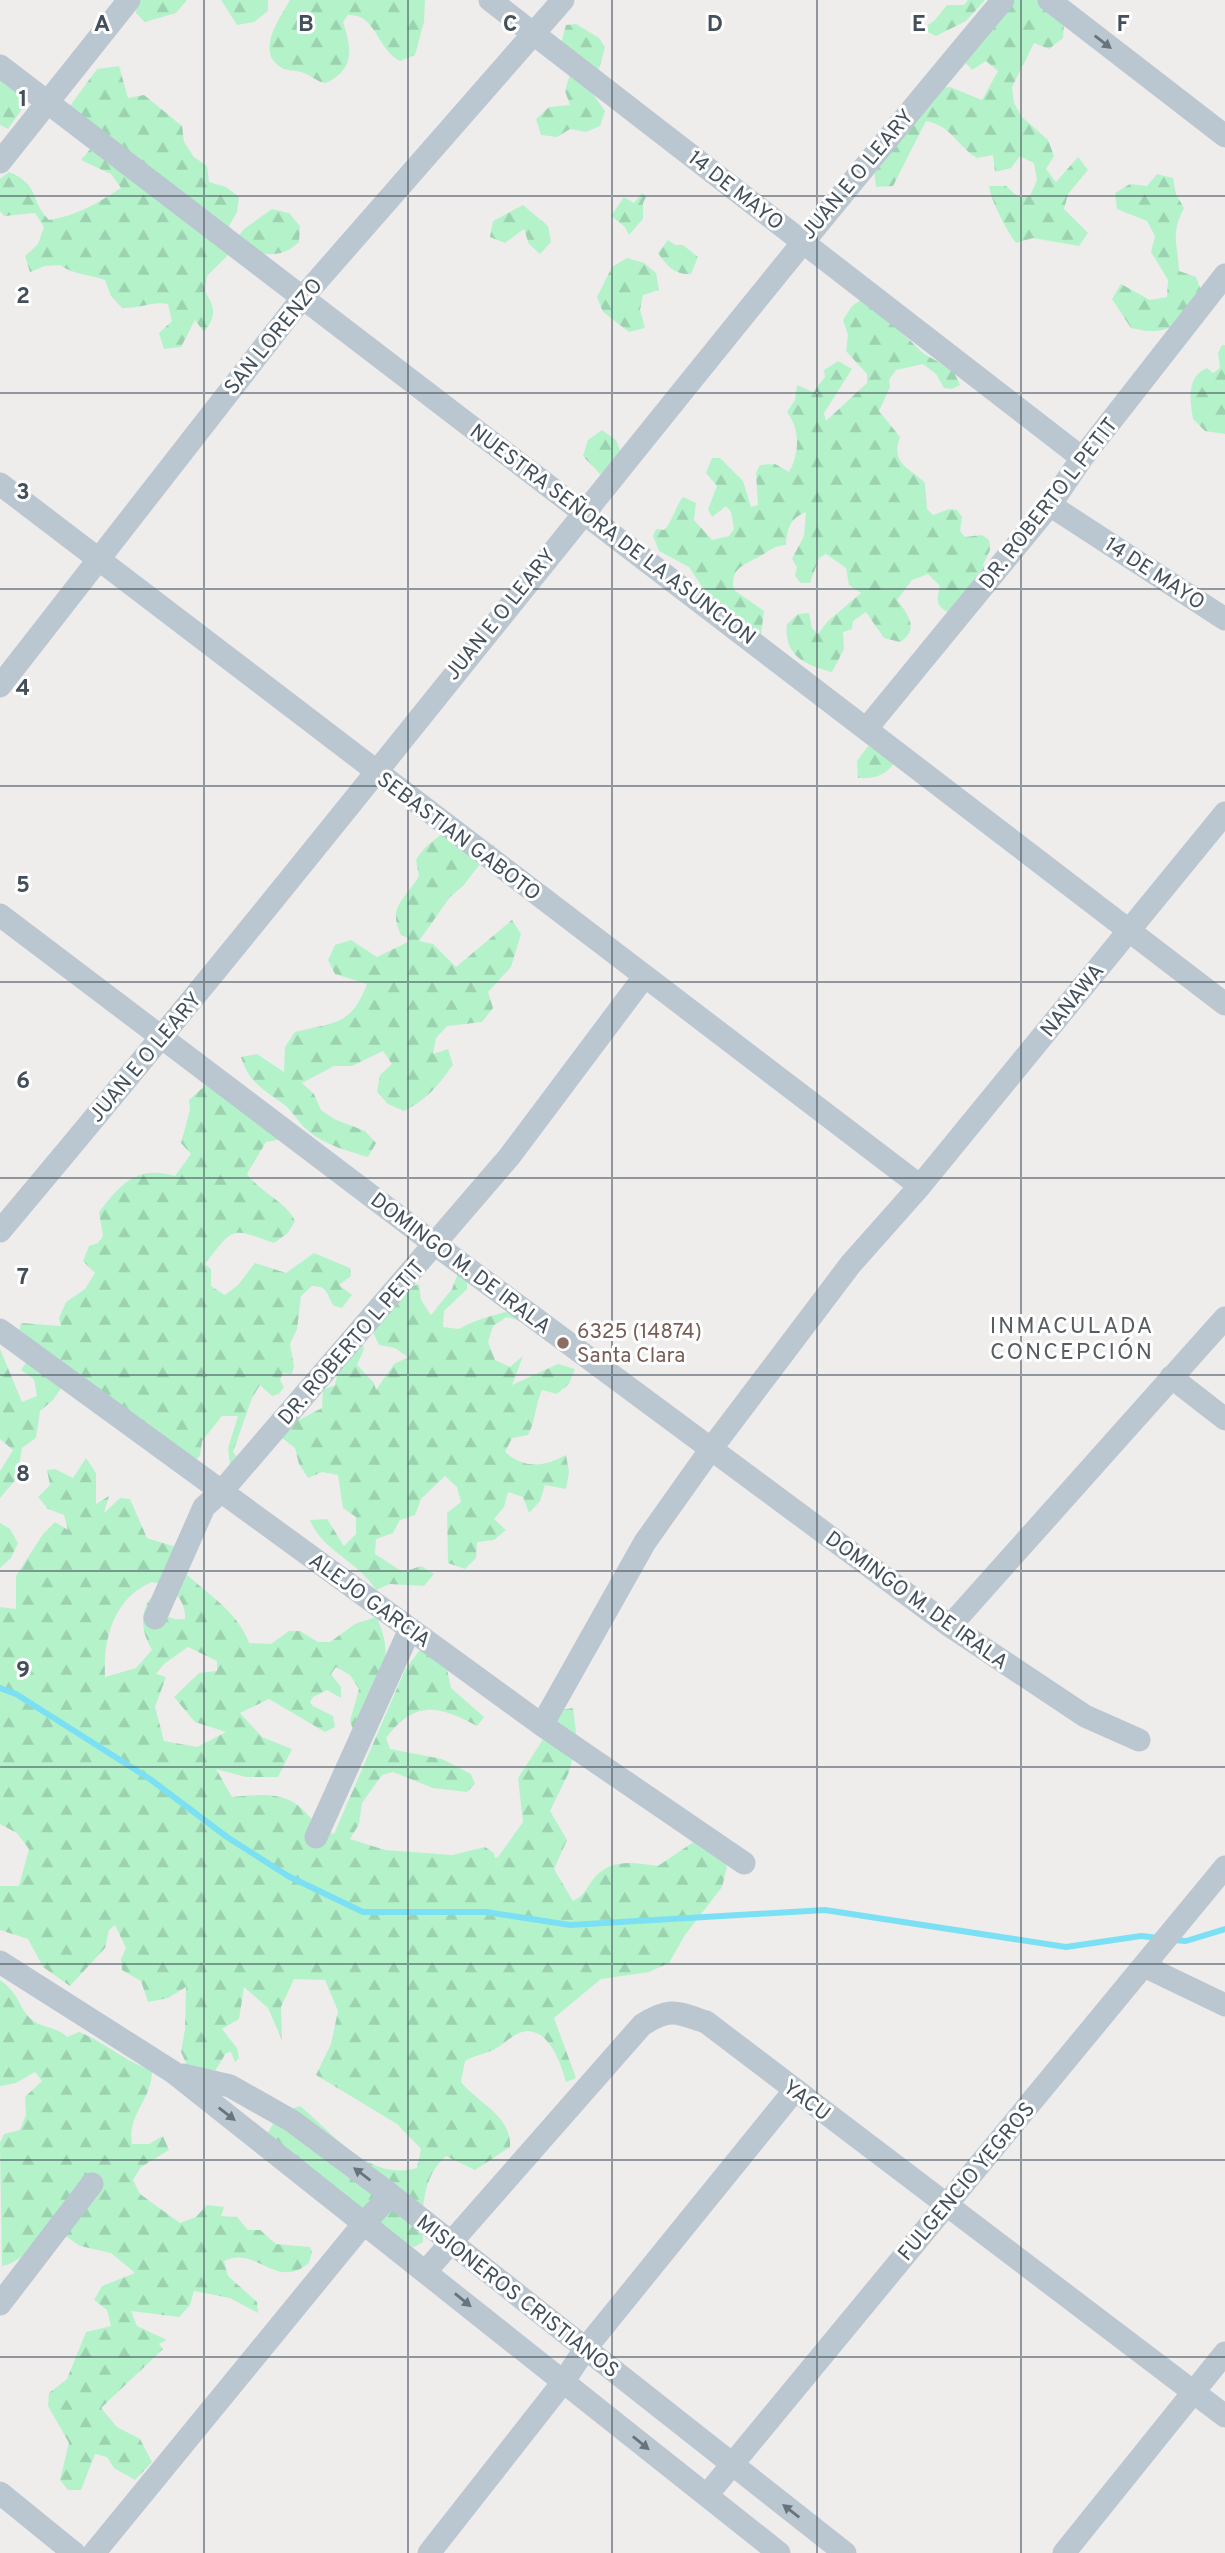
<svg xmlns="http://www.w3.org/2000/svg" width="1225" height="2553" viewBox="0 0 1225 2553" font-family="Overpass,sans-serif">
  <defs>
    <pattern id="forest-firs" width="22" height="20" patternUnits="userSpaceOnUse" patternTransform="scale(1.75)"><rect width="22" height="20" fill="#b4f3ca"/><path d="M5 1l3.5 6h-7zM16 11l3.5 6h-7z" fill="#9cd2b0"/></pattern>
  </defs>
  <rect width="100%" height="100%" fill="#efecec"/>
  <!-- forest -->
  <path fill="url(#forest-firs)" fill-rule="evenodd" d="M138,0H187L176,13L145,22L136,13Z
    M221,0H268V11L254,22L237,25Z
    M290,0H425L424,22L415,55L400,61C377,50 376,13 348,15L343,22C352,49 355,69 326,83C316,82 310,74 301,72C295,70 289,71 284,69C253,54 280,18 290,0Z
    M968,0H985L966,21L936,36L922,29L934,21L947,5H964Z
    M1015,0H1058L1064,22L1063,38L1049,49L1034,43L1012,87L1014,103L1022,117L1048,140L1054,156L1046,169L1056,182L1078,157L1088,170L1068,194L1064,209L1088,233L1079,246L1033,238L1016,243C1007,231 991,201 989,186H1006L1018,197L1030,196L1037,180L1034,163L1020,156L1011,168L995,172L993,155L977,158C956,145 952,126 926,121L893,186L876,187L874,170L933,88L950,87L982,100L998,71L986,61L972,70L961,58L1000,4Z
    M576,24L599,38L605,47L599,69L588,73L560,47L566,25Z
    M119,66L128,98L144,95L182,126L184,142L194,157L207,166L209,182L226,187L239,197L237,212L221,240L229,254L207,276L205,292C216,308 216,317 204,332L195,320L181,347L164,349L159,333L172,321L168,304C151,301 140,309 122,308L111,296L105,280C88,274 74,275 60,265L45,266L30,272L25,256L38,244L44,227L35,213L4,216L0,211V179L9,172C40,184 29,200 49,220C76,216 98,203 121,188L111,174L81,160L92,147L67,110L97,69Z
    M0,74L25,95L24,106L8,129L0,125Z
    M570,74L585,83L605,111L600,126L586,132L570,129L557,137L541,135L536,119L549,107L570,105L565,91Z
    M1157,174L1173,178L1176,194L1184,208C1170,235 1178,244 1179,271L1196,277L1202,293C1181,323 1170,338 1131,328L1112,299L1121,284L1150,300L1167,297L1168,280L1151,252L1155,236L1147,221L1117,209L1115,193L1130,184L1147,186Z
    M642,193L646,197L643,203V219L629,235L625,227L611,216L624,197L634,203Z
    M523,205L548,226L551,242L540,254L529,244L524,229L505,243L490,237L493,221Z
    M272,209L289,213L300,226L299,242C280,261 256,255 234,243L244,229Z
    M668,240L675,245H683L698,257L691,274C674,275 667,266 658,253Z
    M627,258L644,263L656,273L659,290L643,295L640,310L645,328L629,332L603,312L597,297L612,267Z
    M865,297L924,354L953,370L960,385L952,389L944,388L936,374L923,364L896,370L889,380L890,387L879,411L900,437C890,465 911,468 925,483L927,509L933,515L949,509L957,510L962,517L960,531L965,537L982,535L989,540L990,550L983,565L993,577L948,612C935,606 937,599 940,586L928,574L912,580L897,600C908,614 920,630 900,642L884,638L866,612L853,621L852,629L843,632L844,649L832,672C805,665 783,655 787,624L798,614L809,613L812,628L818,634L827,622L861,593L849,585L846,568L826,554L819,558L810,583H801L795,576L797,567L792,559L804,536L806,512C790,518 787,529 786,545C773,546 770,551 760,556C745,565 729,568 734,590L764,611L761,635L711,600L689,567L659,551L653,536L656,529L664,530C673,521 675,507 683,497L696,503L694,520L712,540L729,536L734,529L731,512L726,506L712,517L708,509L717,486L706,473L712,458H720L743,481L751,507L758,505L756,473L760,465L775,464L789,472C800,453 800,429 787,412L795,400L797,385L813,392L825,377L824,370L838,361L852,369L824,413L826,421L867,383V374L846,351L848,335L843,320L852,306Z
    M1222,345H1225V434L1205,431L1193,419C1190,400 1186,377 1207,368L1213,373L1220,368L1218,353Z
    M602,430L616,440L622,455L614,470L600,474L583,456L588,440Z
    M868,746L897,760C886,775 877,779 858,778L857,761Z
    M451,825L477,844L495,845L463,886L450,897L419,941L433,944L456,967L512,920L521,934L511,967L488,992L493,1008L482,1022L447,1026L436,1038L433,1054L448,1049L453,1065C438,1086 426,1100 404,1111L388,1104L377,1092L380,1075L392,1064L383,1051L352,1066H334L302,1083L314,1094L321,1110L334,1119L365,1131L376,1143L368,1157C345,1150 321,1144 304,1127C297,1120 291,1109 282,1103C261,1088 249,1082 241,1057L257,1054L284,1072L285,1047L295,1032C333,1022 351,1027 367,984L335,974L328,960L335,945L351,940L377,957L408,942V938L401,935C387,906 405,900 419,876L416,860C425,844 439,838 451,825Z
    M208,1083C234,1102 253,1123 283,1139L266,1142L247,1174C260,1192 288,1203 295,1221L288,1233L274,1243C230,1227 234,1227 205,1264L211,1269V1286L225,1295L238,1285L255,1263L286,1273L314,1253L350,1268L351,1276L339,1285L352,1295L342,1308L334,1306C326,1295 329,1286 312,1286L301,1296L297,1329L290,1344L294,1366L292,1374L283,1373L280,1380L284,1387L279,1394L272,1396L260,1385L252,1398L233,1452L243,1465H230L228,1448L238,1416H222L202,1441L200,1456L186,1468L62,1387L53,1400L40,1411L36,1438L22,1448L17,1478L0,1498V1471L13,1450L0,1439V1349L22,1402L37,1396L34,1379L21,1370L30,1357L17,1339L21,1323L61,1326L59,1318L66,1302L85,1289L95,1273L83,1261L89,1246L98,1243L103,1236L99,1212C122,1183 136,1165 175,1176L191,1154L181,1143L190,1110L189,1100Z
    M467,1272V1289L444,1311L443,1327L459,1329C476,1318 502,1314 523,1306V1322L507,1317L493,1326L488,1342L495,1360L510,1367L523,1356L512,1385L558,1364L575,1369L569,1384L557,1394L542,1390C535,1405 536,1420 528,1435L512,1438L505,1452C525,1469 544,1467 566,1455L569,1472L566,1489L545,1485L540,1501L529,1513L523,1497L508,1492L504,1507L494,1519L506,1530L494,1540L477,1542L476,1558L465,1569L448,1563L447,1513L461,1502L457,1487L445,1476L421,1499L415,1515L400,1520L393,1533L376,1539L375,1554L403,1572L421,1566L434,1574L424,1586L390,1584L376,1590C358,1561 322,1551 310,1520L327,1519L344,1546L356,1534V1517L343,1508L338,1475L322,1472L308,1478L299,1464L295,1448L282,1438L291,1424L322,1408L323,1390L335,1385L339,1365L362,1341L364,1349L357,1365L374,1383L376,1390L394,1364L408,1357L395,1348L379,1345L372,1330L402,1289L419,1284L421,1300L431,1315L452,1289L458,1273Z
    M86,1458L96,1473V1504L109,1496L104,1513L120,1498L130,1499L147,1538L179,1548L181,1569C206,1594 237,1610 249,1643L271,1644L289,1631H300L318,1642H330L355,1624L376,1617C400,1662 373,1689 353,1730L350,1721L359,1689L350,1675L336,1667L331,1674L341,1687V1698L327,1690L313,1697L310,1702L313,1706L333,1716L335,1727L325,1732L269,1699L240,1713L262,1737L292,1749L278,1777H246L216,1769L232,1797C254,1795 282,1791 300,1807C312,1818 318,1829 334,1834L405,1670L425,1643L446,1665L451,1688L484,1717L477,1726C438,1705 415,1700 386,1738L390,1749L442,1759L471,1774L475,1784L467,1792L433,1788L393,1772L382,1775L362,1803L359,1824L350,1839L385,1850L452,1855L485,1847L494,1853L495,1858L498,1857L523,1822L518,1778L562,1710L573,1708L577,1740L569,1772L550,1811L567,1840L554,1869L573,1901C586,1895 586,1887 595,1877C612,1858 635,1863 658,1866L695,1841L715,1847L727,1867L722,1887L685,1935L669,1963L649,1972L601,1979L554,2018L576,2078L566,2082C561,2063 547,2022 519,2033C510,2037 504,2044 495,2049C485,2054 475,2055 465,2061L461,2082C478,2103 512,2116 510,2147L475,2170L446,2156C421,2178 422,2211 423,2242L414,2247L395,2240L268,2133L279,2113L300,2106C333,2133 369,2182 417,2168L421,2149L397,2124L316,2075L331,2044L338,2011L325,1980L294,1979L281,2007L282,2040L268,2008L244,1987L239,2019L222,2029L237,2048L239,2058L235,2062L231,2052L226,2053L212,2076L195,2082L181,2052L185,2029L186,1987L168,1998L148,2002L141,1981L122,1970L121,1959L126,1948L115,1925L109,1930L105,1948L70,1986L43,1967L28,1939L0,1930V1886H19L29,1849L17,1833L0,1824V1607L16,1609V1576L43,1534L55,1522L68,1530L64,1515L48,1509L38,1497L50,1485L47,1470L55,1469L73,1478ZM152,1582C171,1585 186,1599 185,1619C169,1621 157,1613 150,1598C139,1616 142,1633 152,1650L136,1668L105,1677C103,1638 114,1598 152,1582ZM188,1647L217,1661V1671L199,1673L174,1697L195,1722L226,1732L197,1747L164,1741L155,1707L166,1677L156,1674L164,1664Z
    M0,1523L10,1529L18,1543L11,1558L0,1568Z
    M0,1980C21,1995 18,2008 32,2020C42,2028 58,2027 67,2037L79,2032C105,2042 125,2062 152,2070C152,2101 127,2113 132,2144H149L163,2136L169,2150L141,2167L133,2180L140,2194L180,2223L196,2217L207,2205L224,2207L221,2216L237,2217L248,2230H260L276,2244L310,2247L312,2252L309,2263C275,2291 257,2245 224,2261L228,2276L257,2302L258,2313L230,2298L194,2291L190,2305L179,2317L131,2311L137,2326L167,2340L159,2344L163,2349L101,2408L117,2427L140,2439L152,2462L135,2480L114,2468L107,2457L95,2454L81,2490H68L60,2480L69,2443L48,2406L49,2393L67,2379L86,2332L111,2326L107,2310L94,2300L102,2286L135,2273L111,2253L80,2246L54,2228C34,2240 25,2262 2,2266L0,2143L4,2134L20,2130L26,2115L25,2097L42,2081L35,2072L16,2083L0,2086Z"/>
  <g fill="none" stroke-linecap="round" stroke-linejoin="round">
    <!-- stream -->
    <path stroke="#7ce0f5" stroke-width="6" d="M0,1688L16,1694L150,1779L227,1837L288,1876L363,1912H486L570,1925L825,1910L1066,1947L1141,1936L1160,1938
      M1174,1940L1186,1941L1225,1929"/>
    <!-- minor -->
    <path stroke="#bbc7d0" stroke-width="23" d="M490,0L1082,458
      M1049,0L1225,136
      M0,66L1225,1004
      M0,162L129,0
      M0,484L920,1186
      M1050,505L1225,619
      M0,686L303,297L563,0
      M867,728L1050,505L1082,458L1225,275
      M0,915L436,1245L950,1626L1085,1716L1139,1740
      M0,1231C341,826 663,406 1003,0
      M0,1330L542,1725L744,1863
      M1171,1377L1225,1419
      M155,1618L204,1507L222,1491L509,1157L644,977
      M950,1626L1225,1318
      M542,1725L645,1542L711,1449L850,1265L920,1186L1225,813
      M316,1837L410,1629
      M0,1962L173,2072L779,2553
      M1144,1966L1225,2005
      M183,2075L230,2086L292,2121L391,2195L845,2553
      M426,2271L642,2025C670,2007 676,2012 706,2022L1225,2416
      M0,2304L92,2184
      M0,2493L74,2553
      M707,2495L1225,1867
      M94,2553L365,2222L391,2195
      M429,2553L564,2381L585,2349L794,2091
      M1064,2553L1225,2353"/>
  </g>
  <!-- one-way arrows -->
  <defs><path id="oneway-solid" d="M-6-.8H1V-3.2L6.5 0L1 3.2V.8H-6Z" transform="scale(1.75)"/></defs>
  <g fill="#67747e">
    <use href="#oneway-solid" transform="translate(1103 42) rotate(38)"/>
    <use href="#oneway-solid" transform="translate(227 2114) rotate(38)"/>
    <use href="#oneway-solid" transform="translate(362 2174) rotate(-143)"/>
    <use href="#oneway-solid" transform="translate(463 2300) rotate(39)"/>
    <use href="#oneway-solid" transform="translate(641 2443) rotate(39)"/>
    <use href="#oneway-solid" transform="translate(791 2511) rotate(-142)"/>
  </g>
  <!-- grid -->
  <path fill="none" stroke="#43505b" stroke-width="2" stroke-opacity="0.55" d="M204,0V2553M408,0V2553M612,0V2553M817,0V2553M1021,0V2553M0,196H1225M0,393H1225M0,589H1225M0,786H1225M0,982H1225M0,1178H1225M0,1375H1225M0,1571H1225M0,1767H1225M0,1964H1225M0,2160H1225M0,2357H1225"/>
  <!-- markers -->
  <circle fill="#8d6e63" stroke="#fff" stroke-width="2.5" cx="563" cy="1343" r="7"/>
  <g text-anchor="middle" stroke-width="6" stroke-linejoin="round" paint-order="stroke">
    <!-- street labels -->
    <g font-size="21" fill="#43505b" stroke="#fff">
      <text transform="translate(857 174) rotate(-50)" y="7">JUAN E O LEARY</text>
      <text transform="translate(736 190) rotate(38)" y="7">14 DE MAYO</text>
      <text transform="translate(273 336) rotate(-51)" y="7">SAN LORENZO</text>
      <text transform="translate(1048 503) rotate(-52)" y="7">DR. ROBERTO L PETIT</text>
      <text transform="translate(613 534) rotate(37)" y="7">NUESTRA SEÑORA DE LA ASUNCION</text>
      <text transform="translate(1155 573) rotate(33)" y="7">14 DE MAYO</text>
      <text transform="translate(500 614) rotate(-51)" y="7">JUAN E O LEARY</text>
      <text transform="translate(459 836) rotate(37)" y="7">SEBASTIAN GABOTO</text>
      <text transform="translate(1072 1000) rotate(-51)" y="7">NANAWA</text>
      <text transform="translate(145 1057) rotate(-50)" y="7">JUAN E O LEARY</text>
      <text transform="translate(461 1263) rotate(37)" y="7">DOMINGO M. DE IRALA</text>
      <text transform="translate(351 1342) rotate(-49)" y="7">DR. ROBERTO L PETIT</text>
      <text transform="translate(370 1600) rotate(36)" y="7">ALEJO GARCIA</text>
      <text transform="translate(917 1600) rotate(36)" y="7">DOMINGO M. DE IRALA</text>
      <text transform="translate(807 2100) rotate(37)" y="7">YACU</text>
      <text transform="translate(966 2181) rotate(-50)" y="7">FULGENCIO YEGROS</text>
      <text transform="translate(518 2296) rotate(38)" y="7">MISIONEROS CRISTIANOS</text>
    </g>
    <!-- education labels -->
    <g font-size="21" fill="#785e54" stroke="#fff" text-anchor="start">
      <text x="577" y="1338">6325 (14874)<tspan x="577" dy="24">Santa Clara</tspan></text>
    </g>
    <!-- neighbourhood labels -->
    <g font-size="23" letter-spacing="2" fill="#585d62" stroke="#fff">
      <text x="1072" y="1333">INMACULADA<tspan x="1072" dy="26">CONCEPCIÓN</tspan></text>
    </g>
  </g>
  <g font-size="23" text-anchor="middle" font-weight="bold" fill="#43505b" stroke="#fff" stroke-width="6" stroke-linejoin="round" paint-order="stroke">
    <text x="102" y="31">A</text>
    <text x="306" y="31">B</text>
    <text x="510" y="31">C</text>
    <text x="715" y="31">D</text>
    <text x="919" y="31">E</text>
    <text x="1123" y="31">F</text>
    <text x="23" y="106">1</text>
    <text x="23" y="303">2</text>
    <text x="23" y="499">3</text>
    <text x="23" y="695">4</text>
    <text x="23" y="892">5</text>
    <text x="23" y="1088">6</text>
    <text x="23" y="1284">7</text>
    <text x="23" y="1481">8</text>
    <text x="23" y="1677">9</text>
  </g>
</svg>
